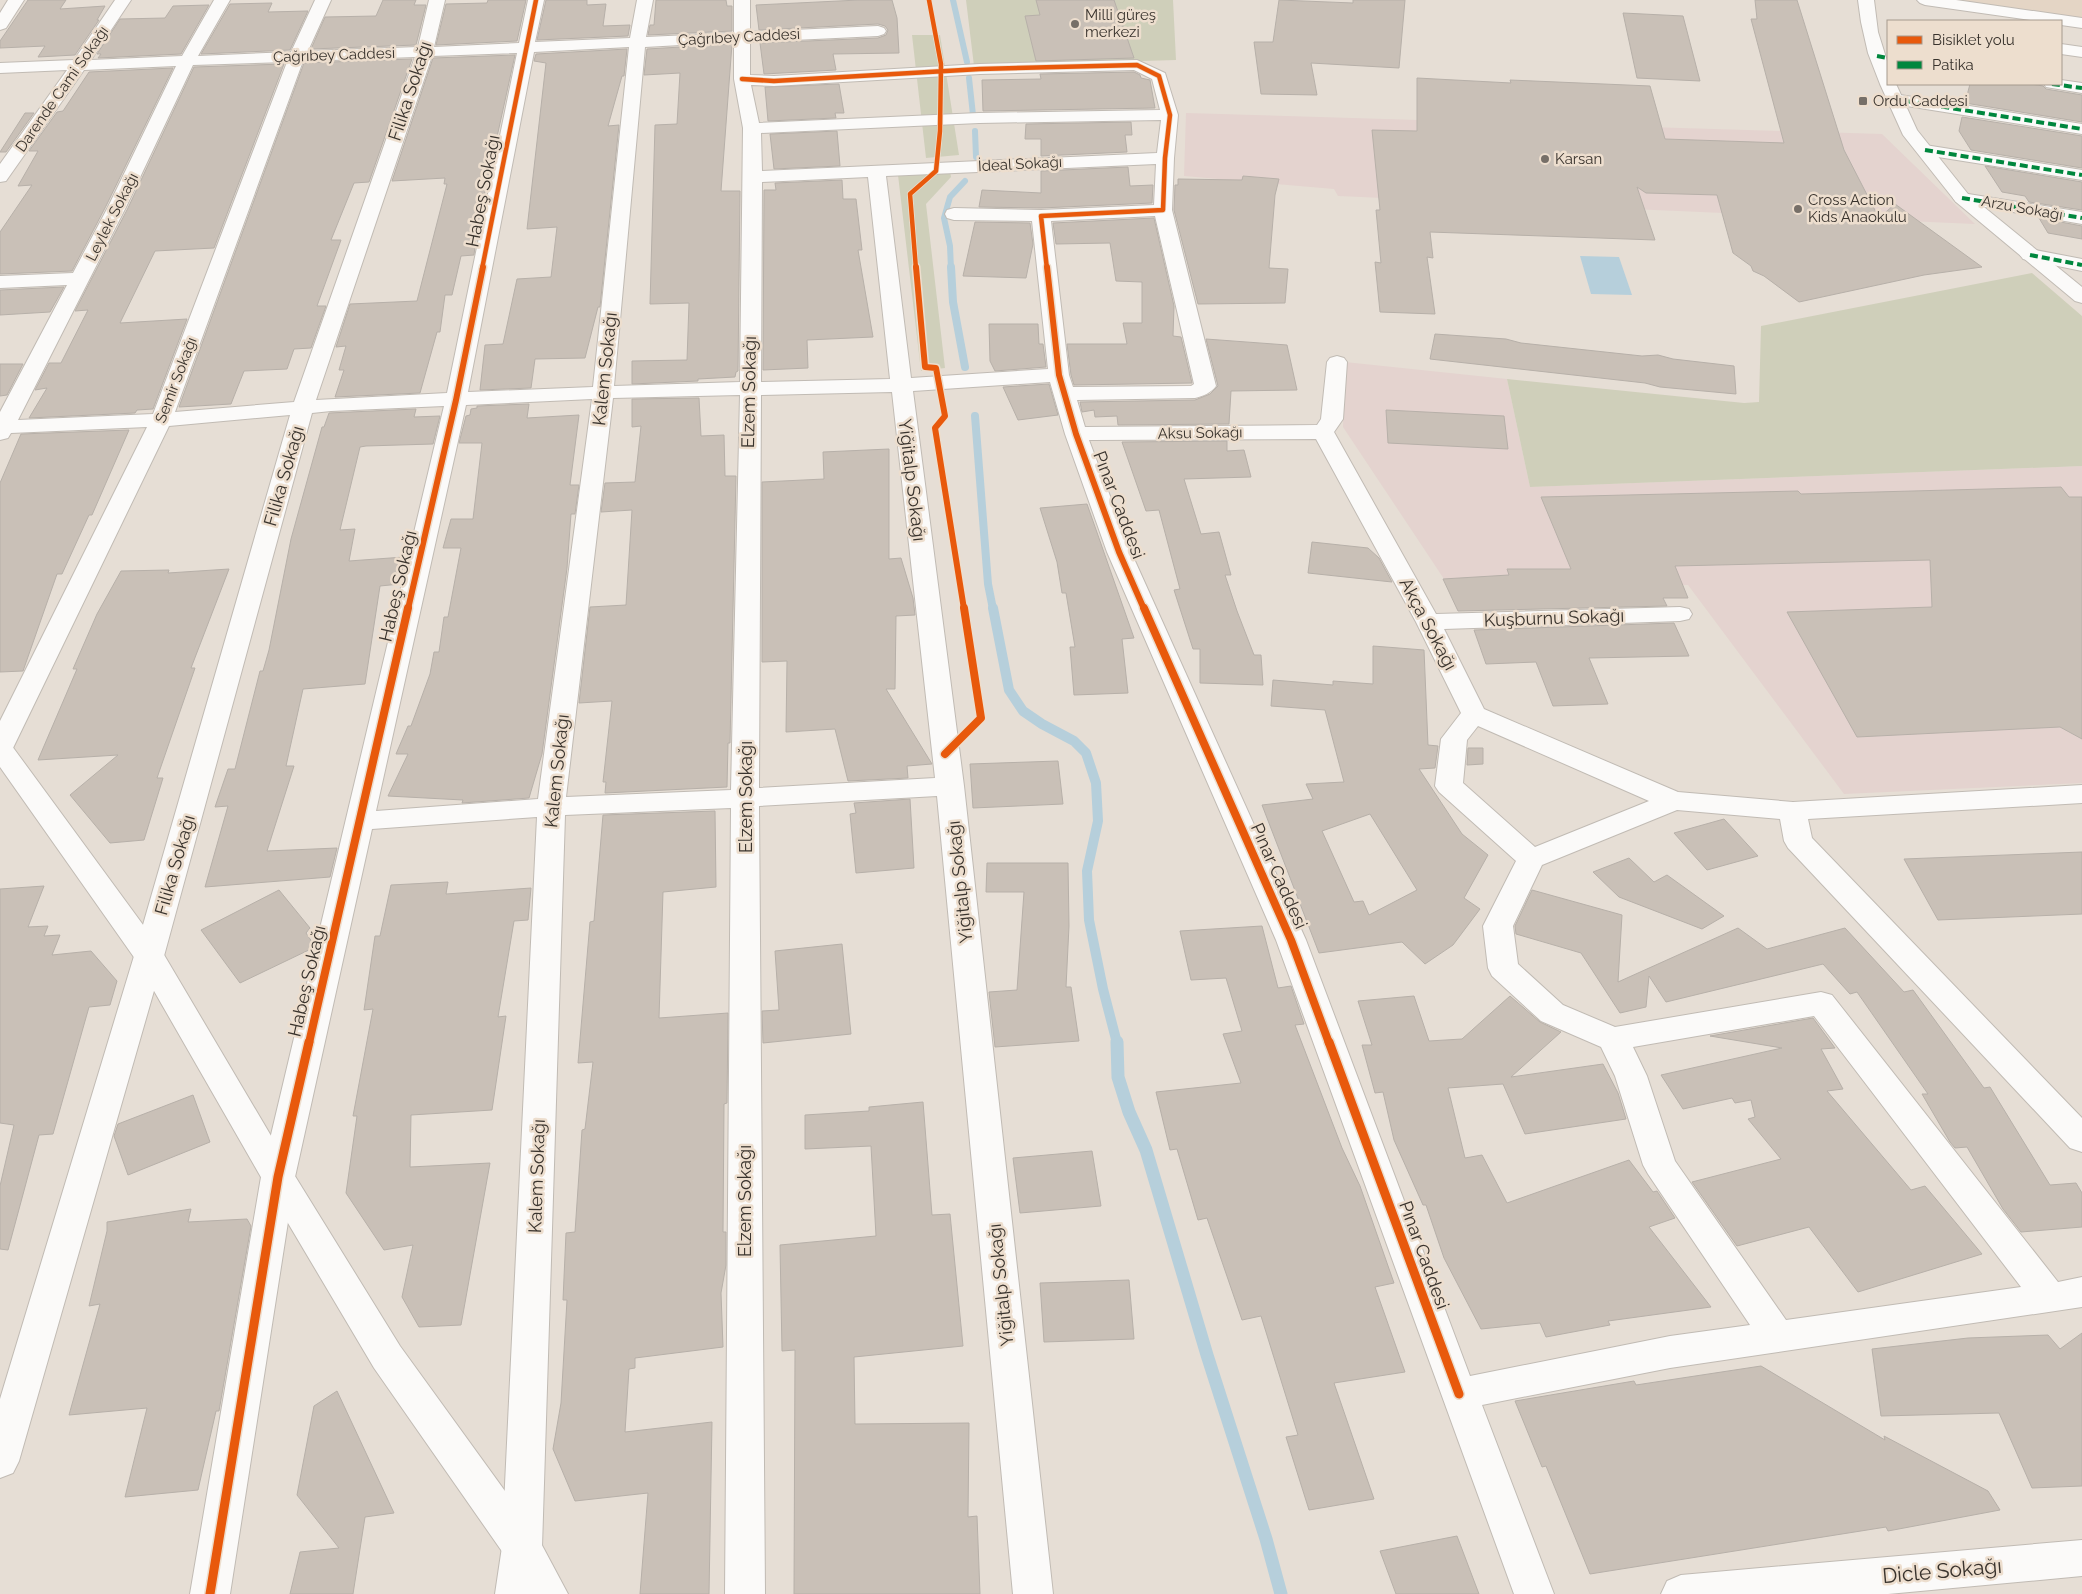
<svg xmlns="http://www.w3.org/2000/svg" width="2082" height="1594" viewBox="0 0 2082 1594" font-family="Raleway,sans-serif">
  <rect width="100%" height="100%" fill="#e6ded5"/>
  <!-- industrial -->
  <path fill="#e4d3cf" d="M1186,113L1882,134L1975,224L1338,196L1334,189L1184,176Z
    M1345,362L1507,379L1530,487L2082,466V783L1844,794L1688,585H1448L1343,427Z"/>
  <!-- built -->
  <path fill="#e4d5c5" d="M1953,0H2082V18Z"/>
  <!-- green -->
  <path fill="#cfcfba" d="M966,0H1173L1176,60L974,66Z
    M912,35H940L959,155L926,158Z
    M950,171L951,177L926,204L945,368L921,371L898,175Z
    M2032,273L2082,316V466L1530,487L1507,379L1744,403L1759,402L1761,326Z"/>
  <!-- water -->
  <path fill="#b6cfdb" d="M1580,256L1619,257L1632,295L1591,294Z"/>
  <g fill="none" stroke-linecap="round" stroke-linejoin="round">
    <!-- stream-far3 -->
    <path stroke="#b6cfdb" stroke-width="6" d="M953,0L967,62
      M969,78L973,115
      M975,131L976,157
      M951,269L950,246L944,218L950,197L965,181"/>
    <!-- stream-far2 -->
    <path stroke="#b6cfdb" stroke-width="8" d="M951,267L953,302L965,367
      M975,416L988,584L993,609"/>
    <!-- stream-far1 -->
    <path stroke="#b6cfdb" stroke-width="10" d="M993,608L1009,690L1023,711L1042,724L1074,741L1086,753L1096,783L1098,821L1087,871L1089,920L1103,989L1117,1043"/>
    <!-- stream -->
    <path stroke="#b6cfdb" stroke-width="13" d="M1117,1042L1118,1077L1129,1112L1146,1150L1207,1355L1266,1539L1281,1594"/>
  </g>
  <!-- building -->
  <path fill="#c9c0b7" stroke="#b7b0a9" fill-rule="evenodd" d="M28,0H66L60,9L105,6L97,20H99L75,55L38,57L45,46L0,48V41Z
    M383,0H416L414,5H426L416,45L311,49L325,17L376,16Z
    M488,0H526L517,41L436,45L446,4L487,3Z
    M546,0H587V5L606,4L603,26L630,25L628,36L537,40Z
    M656,0H726L727,6H732V31L648,35L650,25H654Z
    M859,0H892L897,18L899,53L833,54L836,70L764,74L760,43L878,38L886,35L888,30L885,26L878,24L759,30L756,5Z
    M1036,0H1114L1134,58L1036,61L1025,16L1040,15Z
    M1279,0L1353,3V0H1405L1399,68L1311,63L1317,95L1261,94L1254,42H1273Z
    M1755,0H1797L1844,150L1879,218L1895,204L1982,267L1924,275L1799,302L1764,276L1753,271L1751,266L1733,253L1717,195L1646,193L1637,187L1655,240L1430,232L1433,258L1427,257L1435,314L1380,312L1375,262L1381,263L1376,210H1380L1372,130L1417,131V78L1511,83L1510,80L1650,86L1665,139L1784,143L1751,19H1757Z
    M272,3L268,12L308,11L290,50L201,54L230,4Z
    M209,5L181,54L98,58L101,54H97L120,19L165,18L173,6Z
    M1623,13L1683,16L1700,81L1637,78Z
    M732,44L721,191H740L738,371L736,372L735,377L698,379V381L632,384V361L687,360L689,303L650,304L655,125L677,124L680,73L644,75L647,49Z
    M627,49L624,76H622L608,126L619,125L600,307H598L585,358L535,359L531,388L480,390L485,345L503,344L517,279L551,277L557,227L527,229L546,63L534,61L536,54Z
    M515,55L477,228L474,255L461,256L452,295H445L440,332H437L420,393L335,397L344,370H339L346,346L336,347L350,304L417,301L447,184H444L445,178L392,181L433,58Z
    M412,59L369,182L354,183L331,240H341L317,306H326L311,348L294,349L287,369L244,371L231,404L179,407L304,63Z
    M284,64L214,248L155,251L120,323L187,319L153,409L137,410L135,413L29,418L47,388L35,390L49,363H61L88,310L75,311L128,208L194,67Z
    M173,68L106,206L72,271L0,274V232L32,185L18,186L38,151H29L57,112L63,111L89,72Z
    M1134,72L1140,75L1141,78L1150,80L1155,108L983,111L982,80L1041,79L1040,74Z
    M839,84L844,113H835L836,118L768,121L765,87Z
    M1970,84H2031L2043,86L2046,89L2082,95V122L1965,103Z
    M25,113H34L6,152H0Z
    M1962,117L2082,136V168L1971,150L1959,131Z
    M1131,122L1132,135H1125L1127,152L1041,156V139H1025L1026,124Z
    M837,131L840,166L774,169L770,134Z
    M1985,166L2082,182V210L2029,202L2025,196L2002,192Z
    M1128,167L1130,186L1153,185L1152,203L1041,208L979,207L982,190L1041,193V171Z
    M1243,176L1279,179L1275,195L1269,268L1288,269L1285,303L1198,304L1174,210L1175,185H1178V179L1242,180Z
    M842,180L843,199H856L862,250H858L873,337L807,340L808,368L763,370L764,190H776L775,183Z
    M1154,218L1174,306L1173,336L1181,337L1192,383L1074,385L1071,375L1067,344H1127L1123,323H1142V282L1116,281L1110,243L1056,244L1053,223Z
    M2039,218L2082,226V239L2048,233Z
    M975,222L1030,223L1033,244L1026,278L963,276Z
    M64,287L50,312L0,315V290Z
    M989,324H1038L1039,344H1043L1046,367L995,371L990,361Z
    M1435,334L1506,339L1521,343L1642,356L1658,355L1673,359L1734,366L1736,394L1660,387L1645,383L1430,359Z
    M1206,339L1287,345L1297,390L1231,391L1229,424L1118,425L1117,416L1095,417L1094,410L1082,412L1080,402L1195,400L1210,394L1218,386Z
    M0,364H23L7,395L0,396Z
    M1049,384L1058,415L1018,420L1003,387Z
    M699,398L701,436L724,435L725,476H736L730,743H728L727,787L605,793L606,782H603L612,701L579,703L590,607L626,605L632,510L601,512L605,483L635,482L641,426L632,427V399Z
    M529,404L527,418L579,415L570,485H579L575,514H571L567,568L542,754L529,798L462,803L463,800L388,796L408,754H396L408,726H411L430,674L434,652H439L444,617H448L461,548H443L451,519H473L482,443H459L466,416L470,415L471,409L477,408V406Z
    M416,409L414,417L440,416L433,444L366,446L360,447L340,530L355,529L349,561L404,557L400,584L380,586L365,684L303,689L286,766H294L267,851L337,848L330,877L205,887L228,806L215,807L228,769H235L260,671H263L269,650L291,539L322,427H324L329,413Z
    M1386,410L1504,416L1508,449L1388,443Z
    M129,430L92,515H89L62,574H57L23,671L0,672V483L21,434Z
    M1227,441V451L1244,450L1251,477L1184,479L1201,534L1219,532L1231,575H1225L1237,611L1254,655H1261L1263,685L1200,683V649H1193L1174,590L1180,589L1159,510L1146,511L1122,442Z
    M889,449V559L901,558L913,598L915,615L896,616L895,689H886L932,764L907,766L908,778L848,781L835,729L786,732L787,661L762,662V482L824,479L823,452Z
    M2061,487L2069,497H2082V739L2060,727L1857,737L1787,612L1932,607L1930,560L1675,566L1688,598H1663L1667,606L1458,611L1443,579L1509,575L1507,569H1571L1541,497L1798,491L1801,494Z
    M1087,504L1134,638L1122,639L1128,693L1074,695L1070,647H1075L1066,593H1062L1057,562L1040,508Z
    M1312,542L1368,548L1379,558L1392,582L1308,573Z
    M229,569L191,668H195L157,778H163L144,840L110,843L70,795L118,755L38,760L77,669H73L97,614L121,571L169,570L168,573Z
    M1674,623L1689,656L1589,658L1608,704L1553,706L1536,662L1486,664L1474,630Z
    M1373,646L1424,650L1428,745L1438,746L1435,768L1419,769L1462,834L1488,855L1464,898L1480,909L1453,945L1425,964L1402,942L1319,953L1262,805L1313,799L1306,784L1344,782L1325,710L1271,706L1273,680L1333,685V681L1373,684ZM1370,814L1417,890L1369,915L1363,901L1354,902L1322,831Z
    M1468,748H1483V764L1467,765Z
    M1058,761L1063,804L973,808L970,764Z
    M910,799L914,868L856,873L850,814L856,813L854,803Z
    M715,811L716,887L663,892L659,1018L728,1013L727,1103L724,1104L723,1232H726V1265L721,1293L723,1347L635,1358V1368L629,1369L625,1432L712,1422L709,1594H640L648,1493L575,1501L553,1449L561,1403L567,1300H563L566,1233L575,1232L582,1130L585,1129L593,1062L578,1063L590,922L594,921L603,815Z
    M1724,819L1758,856L1707,870L1674,833Z
    M2082,852V914L1938,920L1904,859Z
    M1629,858L1654,882L1667,875L1724,916L1702,929L1619,897L1593,872Z
    M987,863H1068L1069,926L1066,987H1071L1079,1041L995,1047L989,992L1017,990L1024,892H986Z
    M448,882L446,894L531,888L528,920L514,921L498,1017L506,1016L492,1110L411,1115L410,1167L490,1163L461,1325L419,1327L402,1297L413,1245L384,1250L346,1193L357,1116H353L373,1009L364,1010L375,936H380L391,885Z
    M44,886L28,927L48,926L44,936L60,935L52,955L91,951L117,981L110,1005L89,1007L53,1134L39,1135L8,1250L0,1249V1186L14,1125L0,1123V889Z
    M279,890L310,928L306,933L314,945L313,948L240,983L201,930Z
    M1532,890L1622,915L1618,982L1738,928L1767,949L1845,928L1904,992L1913,990L1984,1088L1990,1087L2050,1185L2076,1183L2082,1193V1227L2021,1232L2003,1209L1967,1147L1955,1148L1950,1142L1922,1094H1928L1857,992L1850,994L1823,964L1666,1002L1649,976L1646,1007L1620,1013L1581,953L1516,934L1515,926Z
    M1262,926L1278,988L1291,986L1304,1024L1295,1025L1342,1148L1360,1186L1394,1283L1375,1287L1405,1372L1334,1383L1374,1499L1309,1510L1286,1437L1298,1435L1261,1316L1242,1320L1207,1218L1198,1220L1177,1149L1170,1150L1156,1092L1241,1083L1223,1034L1242,1031L1226,978L1191,980L1180,931Z
    M842,944L851,1034L763,1043L762,1011L779,1010L775,951Z
    M1414,996L1429,1041L1462,1039L1510,996L1540,1022L1561,1032L1511,1077L1603,1064L1618,1093L1626,1119L1525,1134L1503,1084L1448,1088L1465,1158L1482,1155L1507,1203L1629,1160L1653,1192L1657,1191L1675,1218L1649,1227L1711,1307L1608,1321L1610,1325L1546,1337L1540,1323L1481,1329L1444,1258L1426,1205H1423L1394,1140L1383,1092L1375,1093L1362,1045H1372L1358,1001Z
    M1813,1018L1835,1048L1821,1049L1843,1089L1827,1091L1911,1190L1925,1186L1982,1254L1858,1292L1809,1227L1737,1246L1692,1182L1781,1159L1748,1119L1755,1117L1751,1100L1735,1103L1732,1098L1683,1109L1661,1075L1782,1048L1710,1036Z
    M193,1095L210,1142L128,1175L114,1136L118,1124Z
    M923,1102L932,1215L950,1214L963,1346L854,1357L855,1424L969,1423L968,1517L977,1516L980,1594H794L795,1350L782,1351L780,1245L876,1236L871,1146L805,1149V1115L869,1111V1107Z
    M1092,1151L1101,1206L1020,1213L1013,1158Z
    M191,1209L188,1222L247,1219L251,1226L219,1411H216L198,1490L125,1497L147,1408L69,1415L100,1304L89,1306L107,1231V1222Z
    M1129,1280L1134,1339L1044,1342L1040,1283Z
    M2082,1333V1486L2032,1488L1999,1413L1881,1416L1872,1349L1968,1338L2048,1335L2060,1349Z
    M1761,1366L1885,1440L1884,1436L1988,1491L2000,1510L1888,1531L1886,1527L1590,1574L1546,1466L1542,1467L1515,1401L1634,1381L1636,1385Z
    M337,1391L394,1513L365,1517L353,1594H290L300,1552L339,1548L297,1495L314,1406Z
    M1457,1536L1479,1594H1396L1380,1551Z"/>
  <g fill="none" stroke-linecap="round" stroke-linejoin="round">
    <defs>
      <path id="street" d="M8,0H24L6,28L0,30V13Z
        M115,0H131L91,60L182,56L214,0H230L198,56L291,52L315,0H331L308,51L418,47L429,0H445L434,47L519,43L528,0H544L535,42L630,38L637,0H653L646,37L734,33V0H750V32L878,26L884,28L886,31L884,34L878,36L750,42V75L774,76L980,64L1137,60L1165,73L1178,115L1174,158L1172,210L1216,386C1211,393 1203,396 1195,398L1077,400L1085,427L1317,425L1321,419L1327,362L1330,358L1337,356L1344,358L1347,362L1343,419L1334,432L1436,614L1680,607L1689,609L1692,614L1689,619L1680,621L1444,629L1484,709L1678,792L1793,802L2082,785V803L1808,819L1812,838L2082,1118V1152L2070,1148L1788,848L1784,841L1780,819L1677,810L1542,865L1513,926L1518,964L1563,1005L1615,1027L1821,992L1832,995L2058,1282L2082,1277V1307L1670,1368L1482,1405L1554,1594H1514L1276,940L1107,552L1065,434L1050,382L913,391L964,786L1053,1594H1013L937,796L759,806L765,1594H725L731,808L565,815L542,1547L535,1594H495L502,1547L537,817L372,829L295,1177L230,1594H190L261,1177L444,406L331,411L312,413L164,956L19,1461L13,1473L0,1478V1399L134,956L290,415L169,426L13,748L9,754L0,757V721L147,427L11,433L8,438L0,440V412L67,285L0,288V276L73,273L108,207L176,66L84,70L6,181L0,182V164L67,70L0,73V63L74,60ZM734,42V79L743,128L740,382L614,386L645,47ZM629,47L593,387L468,392L534,52ZM517,53L447,393L316,400L432,56ZM415,57L294,402L175,412L303,61ZM287,62L153,414L18,420L126,207L193,65ZM1134,70L1152,79L1160,110L979,113L759,123L751,85L774,86L980,74ZM1161,120L1157,153L762,171L761,133L979,123ZM1156,164L1154,205L1041,210L954,208L947,210L945,214L947,218L954,220L1032,221L1048,369L911,378L886,176ZM868,177L890,379L761,382L762,182ZM1155,216L1194,384L1191,386L1073,387L1069,375L1051,221ZM892,392L935,778L759,788L761,395ZM740,395L731,790L566,797L613,398ZM592,399L538,799L376,811L466,405ZM1316,439L1416,622L1461,713L1441,739L1435,786L1439,792L1516,861L1483,926L1488,968L1492,976L1541,1021L1601,1047L1615,1076L1643,1165L1648,1174L1750,1325L1670,1336L1470,1376L1306,940L1131,552L1089,440ZM1478,726L1649,801L1535,847L1463,783L1467,740ZM1814,1016L2021,1287L1786,1320L1675,1161L1647,1076L1633,1047Z
        M2061,80L2082,83V93L2046,87L2044,84H2061Z
        M1894,94L2082,124V134L1888,103L1886,99L1888,95Z
        M1925,145L2082,170V180L1919,154L1916,150L1919,146Z
        M1962,193L2082,212V224L1956,202L1953,198L1956,194Z
        M2030,249L2082,259V271L2023,259L2020,255L2023,251Z
        M2082,1540V1576L1888,1594H1661L1667,1581L1681,1575Z"/>
      <path id="secondary" d="M1858,0H1874L1878,32L1888,64V84H1896L1917,130L1968,194L2082,287V303L2075,301L1956,202L1903,135L1880,84L1868,53L1861,22Z
        M1917,0H1956L2082,18V28L2061,25V21H2038L1925,5L1920,3Z
        M2061,44L2082,47V57L2061,54Z
        M0,739L9,742L160,948L290,1168L400,1346L536,1534L568,1594H527L508,1560L374,1368L266,1186L138,963L0,767Z"/>
    </defs>
    <!-- street casing -->
    <use href="#street" stroke="#c1bbb4" stroke-width="2"/>
    <!-- secondary casing -->
    <use href="#secondary" stroke="#c1bbb4" stroke-width="2"/>
    <!-- street -->
    <use href="#street" fill="#fbfaf9" fill-rule="evenodd"/>
    <!-- secondary -->
    <use href="#secondary" fill="#fbfaf9" fill-rule="evenodd"/>
    <!-- quiet -->
    <path stroke="#00873e" stroke-width="4" stroke-dasharray="8 4" stroke-linecap="butt" d="M1877,56L1888,58
      M2052,84L2082,88
      M1894,99L2082,129
      M1925,150L2082,175
      M1962,198L2082,218
      M2030,255L2082,265"/>
    <defs>
      <path id="cycleway-far3" d="M742,79L774,81L980,69L1137,65L1159,76L1170,115L1165,158L1163,210L1041,216L1047,269
        M482,269L536,0
        M916,269L910,194L936,171L940,131L941,64L929,0"/>
      <path id="cycleway-far2" d="M916,267L925,367L936,368L945,416L935,428L964,609
        M1047,267L1059,375L1076,434L1119,552L1144,609
        M408,609L456,400L483,267"/>
      <path id="cycleway-far1" d="M1144,608L1291,940L1329,1043
        M945,754L981,718L964,608
        M309,1043L408,608"/>
      <path id="cycleway" d="M1329,1042L1459,1394
        M210,1594L278,1177L309,1042"/>
    </defs>
    <!-- cycleway-far3 casing -->
    <use href="#cycleway-far3" stroke="#eddece" stroke-width="6"/>
    <!-- cycleway-far2 casing -->
    <use href="#cycleway-far2" stroke="#eddece" stroke-width="9"/>
    <!-- cycleway-far1 casing -->
    <use href="#cycleway-far1" stroke="#eddece" stroke-width="11"/>
    <!-- cycleway casing -->
    <use href="#cycleway" stroke="#eddece" stroke-width="12"/>
    <!-- cycleway-far3 -->
    <use href="#cycleway-far3" stroke="#e8590c" stroke-width="4.5"/>
    <!-- cycleway-far2 -->
    <use href="#cycleway-far2" stroke="#e8590c" stroke-width="6"/>
    <!-- cycleway-far1 -->
    <use href="#cycleway-far1" stroke="#e8590c" stroke-width="8"/>
    <!-- cycleway -->
    <use href="#cycleway" stroke="#e8590c" stroke-width="9"/>
  </g>
  <!-- markers -->
  <g fill="#766f68" stroke="#eddece" stroke-width="2">
    <circle cx="1075" cy="24" r="5"/>
    <rect x="1858" y="96" width="10" height="10" rx="2.5"/>
    <circle cx="1545" cy="159" r="5"/>
    <circle cx="1798" cy="209" r="5"/>
  </g>
  <g text-anchor="middle" stroke-width="5" stroke-linejoin="round" paint-order="stroke">
    <!-- far-poi labels -->
    <g font-size="15" fill="#39332d" stroke="#eddece" text-anchor="start">
      <text x="1085" y="20">Milli güreş<tspan x="1085" dy="17">merkezi</tspan></text>
      <text x="1873" y="106">Ordu Caddesi</text>
      <text x="1555" y="164">Karsan</text>
      <text x="1808" y="205">Cross Action<tspan x="1808" dy="17">Kids Anaokulu</tspan></text>
    </g>
    <!-- far-street labels -->
    <g font-size="15" fill="#39332d" stroke="#eddece">
      <text transform="translate(739 37) rotate(-3)" y="5">Çağrıbey Caddesi</text>
      <text transform="translate(334 55) rotate(-2)" y="5">Çağrıbey Caddesi</text>
      <text transform="translate(62 89) rotate(-55)" y="5">Darende Cami Sokağı</text>
      <text transform="translate(1020 164) rotate(-3)" y="5">İdeal Sokağı</text>
      <text transform="translate(2022 208) rotate(10)" y="5">Arzu Sokağı</text>
      <text transform="translate(112 217) rotate(-63)" y="5">Leylek Sokağı</text>
      <text transform="translate(176 380) rotate(-69)" y="5">Semir Sokağı</text>
      <text transform="translate(1200 433) rotate(-1)" y="5">Aksu Sokağı</text>
    </g>
    <!-- street labels -->
    <g font-size="18" fill="#39332d" stroke="#eddece">
      <text transform="translate(410 91) rotate(-72)" y="6">Filika Sokağı</text>
      <text transform="translate(483 191) rotate(-79)" y="6">Habeş Sokağı</text>
      <text transform="translate(605 369) rotate(-84)" y="6">Kalem Sokağı</text>
      <text transform="translate(749 392) rotate(-89)" y="6">Elzem Sokağı</text>
      <text transform="translate(284 476) rotate(-74)" y="6">Filika Sokağı</text>
      <text transform="translate(912 480) rotate(83)" y="6">Yiğitalp Sokağı</text>
      <text transform="translate(1119 505) rotate(69)" y="6">Pınar Caddesi</text>
      <text transform="translate(398 586) rotate(-77)" y="6">Habeş Sokağı</text>
      <text transform="translate(1554 618) rotate(-2)" y="6">Kuşburnu Sokağı</text>
      <text transform="translate(1428 624) rotate(62)" y="6">Akça Sokağı</text>
      <text transform="translate(557 771) rotate(-84)" y="6">Kalem Sokağı</text>
      <text transform="translate(746 797) rotate(-90)" y="6">Elzem Sokağı</text>
      <text transform="translate(175 865) rotate(-74)" y="6">Filika Sokağı</text>
      <text transform="translate(1279 876) rotate(66)" y="6">Pınar Caddesi</text>
      <text transform="translate(960 882) rotate(-96)" y="6">Yiğitalp Sokağı</text>
      <text transform="translate(307 981) rotate(-77)" y="6">Habeş Sokağı</text>
      <text transform="translate(537 1176) rotate(-88)" y="6">Kalem Sokağı</text>
      <text transform="translate(745 1201) rotate(-90)" y="6">Elzem Sokağı</text>
      <text transform="translate(1424 1255) rotate(70)" y="6">Pınar Caddesi</text>
      <text transform="translate(1001 1285) rotate(-96)" y="6">Yiğitalp Sokağı</text>
    </g>
    <!-- near-street labels -->
    <g font-size="21" fill="#39332d" stroke="#eddece">
      <text transform="translate(1942 1571) rotate(-5)" y="7">Dicle Sokağı</text>
    </g>
  </g>
  <!-- legend -->
  <rect x="1887" y="20" width="175" height="65" fill="#eddece" stroke="#a59a8e"/>
  <rect x="1897" y="36" width="25" height="8" fill="#e8590c" stroke="#a59a8e"/>
  <text x="1932" y="45" font-size="15" fill="#39332d">Bisiklet yolu</text>
  <rect x="1897" y="61" width="25" height="8" fill="#00873e" stroke="#a59a8e"/>
  <text x="1932" y="70" font-size="15" fill="#39332d">Patika</text>
</svg>
